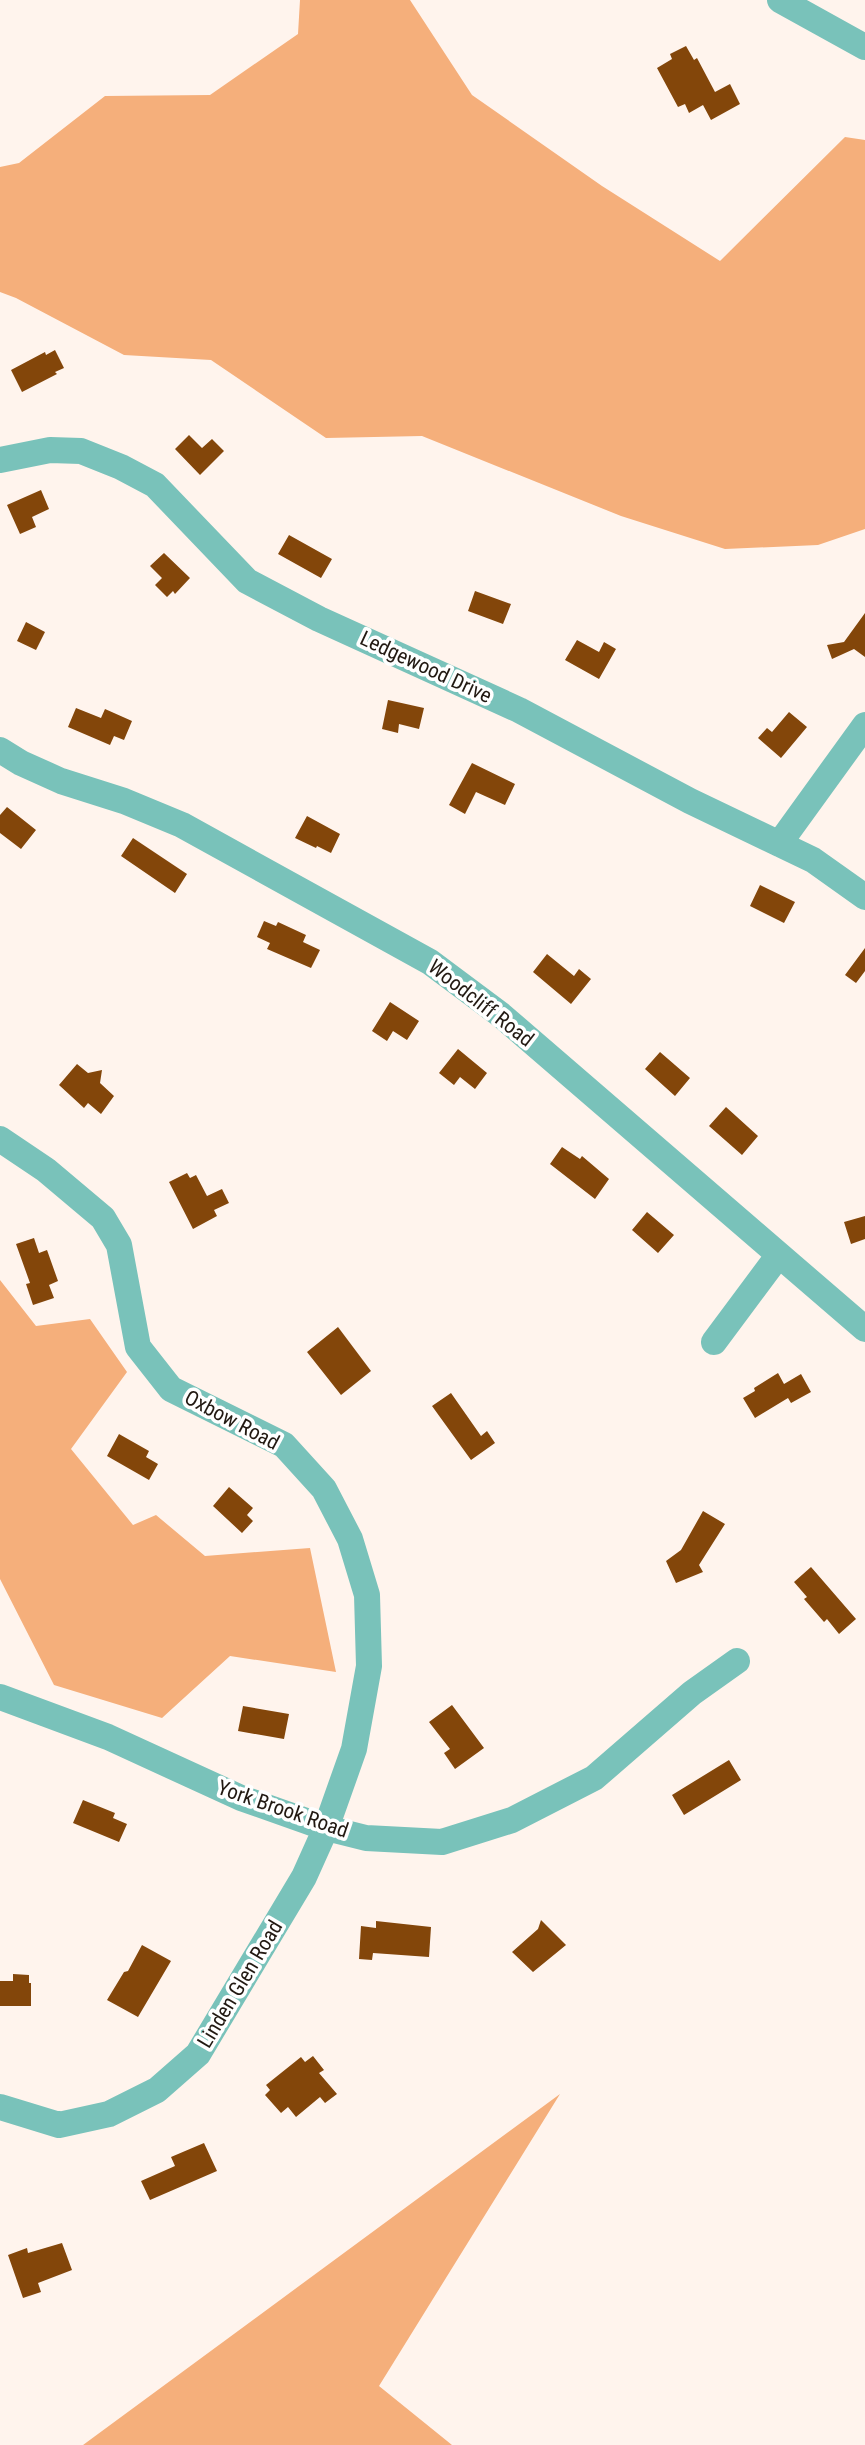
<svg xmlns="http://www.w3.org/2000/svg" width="865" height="2445" viewBox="0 0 865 2445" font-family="'Roboto Condensed',sans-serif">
  <rect width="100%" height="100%" fill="#fff4ed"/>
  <!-- forest -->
  <path fill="#f5af7b" d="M300,0H410L472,95L602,186L720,261L845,137L865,140V529L818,545L725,549L621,516L422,436L326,438L211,360L124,355L16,298L0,292V167L19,163L105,96L210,95L298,34Z
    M0,1280L36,1326L90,1319L127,1372L71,1449L133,1525L156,1515L205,1556L310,1548L336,1672L230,1656L162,1718L54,1685L0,1579Z
    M560,2094L379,2386L452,2445H83Z"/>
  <!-- building -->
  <path fill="#83460a" d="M686,46L694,60L697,58L715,92L730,84L740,104L711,120L703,105L689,113L685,104L678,107L657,68L672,59L670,54Z
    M55,350L64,368L55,372L57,374L22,392L11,370L45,352L46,355Z
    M189,435L202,448L212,439L224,451L200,475L175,449Z
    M41,490L49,509L32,517L36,527L20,534L7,505Z
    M289,535L332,559L321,578L278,554Z
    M164,553L190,578L175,594L173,591L167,597L155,585L162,578L150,566Z
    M475,591L511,604L503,624L468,611Z
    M865,613V657L854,649L832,659L827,645L844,642Z
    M26,622L45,632L36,650L17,641Z
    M577,640L599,652L604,642L616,649L599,679L565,660Z
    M388,700L424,708L419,729L399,724L398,733L382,729Z
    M76,708L101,718L105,709L132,721L124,740L114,736L110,745L68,727Z
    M789,712L807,727L781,758L758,738L767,728L772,732Z
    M472,763L515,784L505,805L476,792L465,814L449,805Z
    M7,807L36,830L21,849L0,833V815Z
    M307,816L340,834L331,853L317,846L316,848L295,838Z
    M133,838L187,874L175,893L121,856Z
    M760,885L795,902L784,923L750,906Z
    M264,921L276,926L278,922L306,935L303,942L320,950L311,968L267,949L270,943L257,937Z
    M865,948V971L856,983L845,975Z
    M547,954L574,976L579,969L591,979L571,1004L533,972Z
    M390,1002L419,1021L407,1040L393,1031L387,1041L372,1031Z
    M458,1049L487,1073L475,1089L460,1077L454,1085L439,1073Z
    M660,1052L690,1078L675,1096L645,1069Z
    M77,1064L88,1073L102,1070L100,1083L114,1096L101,1114L88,1103L84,1108L59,1085Z
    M726,1107L758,1136L742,1155L709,1126Z
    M562,1147L580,1159L582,1156L609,1179L595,1199L550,1164Z
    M187,1173L190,1178L196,1175L207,1196L222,1189L229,1203L214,1210L217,1216L193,1229L169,1182Z
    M647,1212L674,1235L658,1253L632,1230Z
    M865,1216V1239L851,1244L844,1222Z
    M34,1238L39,1253L47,1250L58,1281L49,1285L54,1298L33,1305L26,1284L30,1283L16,1244Z
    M338,1327L371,1371L341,1395L307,1352Z
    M778,1373L784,1384L801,1374L811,1392L791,1403L788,1398L755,1418L743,1398L755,1391L754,1388Z
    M451,1393L481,1436L487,1431L495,1443L471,1460L432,1406Z
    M119,1434L149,1451L146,1457L158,1464L149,1480L107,1456Z
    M229,1487L253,1508L247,1515L253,1521L242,1533L213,1506Z
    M703,1511L725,1524L699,1565L703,1572L676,1583L666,1561L681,1550Z
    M811,1567L856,1619L839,1634L827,1619L824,1622L804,1599L807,1597L794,1582Z
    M452,1705L484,1748L455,1769L444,1753L450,1749L429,1722Z
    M243,1706L289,1714L284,1739L238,1731Z
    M729,1760L741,1780L684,1815L672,1795Z
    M83,1800L115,1813L113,1818L127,1824L119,1842L73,1823Z
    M541,1920L566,1945L533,1972L512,1952L538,1929Z
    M376,1921L431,1927L429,1957L373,1953L372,1960L359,1959L361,1926L376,1928Z
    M142,1945L171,1961L138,2017L107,2000L124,1972L128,1971Z
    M13,1974L29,1975V1983H31V2006H0V1981H13Z
    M313,2056L324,2070L319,2073L337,2094L325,2103L320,2097L296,2117L288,2107L281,2113L265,2095L270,2090L266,2085L301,2057L305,2062Z
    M204,2143L217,2171L150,2200L141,2181L175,2166L171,2157Z
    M62,2243L72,2270L38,2283L41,2292L23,2298L8,2255L27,2248L28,2253Z"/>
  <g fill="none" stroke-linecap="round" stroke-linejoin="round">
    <!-- minor -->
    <path stroke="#79c2ba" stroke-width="26" d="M780,0L865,47
      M0,460L50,450L81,451L121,467L155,485L247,581L319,619L519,710L690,801L813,860L865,897
      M0,750L21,763L61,781L124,801L182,825L430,962L501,1015L865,1329
      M779,844L865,725
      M0,1139L46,1170L103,1218L119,1245L138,1347L171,1389L284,1445L324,1489L350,1539L367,1595L369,1666L354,1749L326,1828L304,1877L198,2054L157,2090L109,2114L59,2125L0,2107
      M714,1342L778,1256
      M0,1697L108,1737L241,1798L326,1828L366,1838L442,1842L512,1820L594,1778L692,1693L737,1661"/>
  </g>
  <g text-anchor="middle" stroke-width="7" stroke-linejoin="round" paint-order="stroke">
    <!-- street labels -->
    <g font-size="21" fill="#221912" stroke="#fff">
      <text transform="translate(426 667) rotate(25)" y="7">Ledgewood Drive</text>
      <text transform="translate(481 1003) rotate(38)" y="7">Woodcliff Road</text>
      <text transform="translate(232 1420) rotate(28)" y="7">Oxbow Road</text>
      <text transform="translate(283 1809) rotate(19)" y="7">York Brook Road</text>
      <text transform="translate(240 1984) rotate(-59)" y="7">Linden Glen Road</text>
    </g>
  </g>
</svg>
